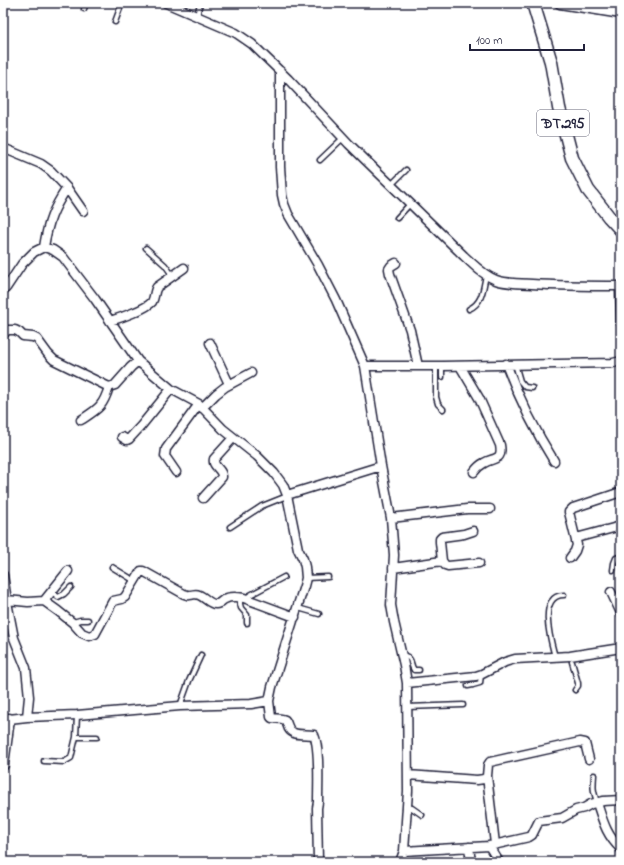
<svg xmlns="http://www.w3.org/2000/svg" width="624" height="865" viewBox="0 0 624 865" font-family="'Indie Flower',sans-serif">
  <rect width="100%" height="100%" fill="#fff"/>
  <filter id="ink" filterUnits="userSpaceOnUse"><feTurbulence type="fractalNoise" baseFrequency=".025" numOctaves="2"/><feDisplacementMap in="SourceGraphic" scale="8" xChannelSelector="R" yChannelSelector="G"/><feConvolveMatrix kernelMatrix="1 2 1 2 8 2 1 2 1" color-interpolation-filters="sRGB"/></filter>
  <g filter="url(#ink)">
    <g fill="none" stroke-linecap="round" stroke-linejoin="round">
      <defs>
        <path id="service" d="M84,9L86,3
          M197,16L200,3
          M115,22L122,3
          M320,160L343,138
          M391,185L406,170
          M397,218L410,204
          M146,248L165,265L173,276
          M469,309C483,303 483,288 486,275
          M515,364L520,381L525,387L532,388
          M436,366V397L438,404L443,409
          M442,366V377
          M230,527L262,506L287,496
          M112,567L135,581
          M613,570L614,563L616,558L621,556
          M306,578L328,577
          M52,592L58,597L64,594L71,587
          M240,597V604L241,608L247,615V623
          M246,598L250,595L284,577
          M298,608L319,614
          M73,622L80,620H88
          M402,655C414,658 409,663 414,670H419
          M555,657C551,642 537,595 564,595
          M572,662L578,683V686L575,690
          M468,686L473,685L480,683L481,675
          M180,706L189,681L201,655
          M407,707L463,705
          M76,737H97
          M44,761L64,762L71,758L76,737L77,715
          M594,775C593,788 593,790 597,802
          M407,807L412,808L422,815"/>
        <path id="minor" d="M166,3L236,33L252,44L288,79L349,144L464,256C474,265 483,275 496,280C507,284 520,283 532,284C562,286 591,286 621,286
          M280,71V167L282,195L284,204L288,214L318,265L336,300L365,366L381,466L391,518L394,555L391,605L394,622L404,665L407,683L408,791L404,851L400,862
          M3,148L41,164L51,171L67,188L83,211
          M44,247C48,222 53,209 67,188
          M396,263L391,266L389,269L390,274L410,330L418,366
          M620,286L621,323
          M6,288L22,264L34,252L44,247L53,250L63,257L95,299L138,361
          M110,321C120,318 146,309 152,302C155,297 154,291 157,287L184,268
          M3,335L7,330H15L19,332L23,336L33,337L37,339L48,354L54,360L109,387L115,385L131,367L138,361L171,389L199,404L223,429L257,456L274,473L283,485L287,495L298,549L303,559L305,567L306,578L304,586L272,687L269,701L251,704L180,706L77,715L27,717L9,719
          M210,343L229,384
          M506,364C519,398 535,431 554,461
          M365,366H442L613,363L621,361
          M460,366L479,398L500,445C503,461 494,457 484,463C480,465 477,468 474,472
          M202,408L216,394L225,387L251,373
          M81,420C98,409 103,407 109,387
          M122,437L127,440L129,439L141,426L171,389
          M176,472L165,456L166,449L199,404
          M287,495L381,466
          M203,498L222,477C223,469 212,467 214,459L233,438
          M391,518L467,509H490
          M576,538L621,526
          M570,558L575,551L577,545L569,512L573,508L621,492
          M442,561L445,565L448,566L479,563
          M393,568L442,561L440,542V539L442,537L464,534L473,531
          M3,575L8,607L14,638L26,668L29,697L27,717
          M611,592L621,613
          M7,600L28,602L44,601L58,611L73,623L82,633L89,636L95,634L113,601L122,599L125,597L139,574L141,571H143L184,594C185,594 189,596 190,595C194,595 195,593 199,595C205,597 210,605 216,604C220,604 222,600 225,599C230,596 238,597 244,598L295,617
          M44,601L68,571
          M407,683L476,676L482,674L505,662L515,659L570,656L621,648
          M269,701L271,717L272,718C275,719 281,718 285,720C289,724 286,730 294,733C298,735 308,734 314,735C320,748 318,786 318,802L317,808L318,862
          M408,775L477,780L484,779L487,776L488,765L490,762L580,742L585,743L589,759
          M487,776L495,844
          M597,803C603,821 606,835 621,849
          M489,846L499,862
          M469,847L471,862
          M404,851L489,846L529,837L532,835L539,821L562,818L576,810L584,808L591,804L603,801L621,800"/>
        <path id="tertiary" d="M560,3L621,13
          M3,720L9,719L3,765"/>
        <path id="primary" d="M533,3L551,62L559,108L572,158L588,190L609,217L621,230"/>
      </defs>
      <!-- service casing -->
      <use href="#service" stroke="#22223b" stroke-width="7"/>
      <!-- minor casing -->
      <use href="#minor" stroke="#22223b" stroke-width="11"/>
      <!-- tertiary casing -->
      <use href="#tertiary" stroke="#22223b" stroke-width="13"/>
      <!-- primary casing -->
      <use href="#primary" stroke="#22223b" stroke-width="15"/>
      <!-- service -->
      <use href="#service" stroke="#fff" stroke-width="4"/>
      <!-- minor -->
      <use href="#minor" stroke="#fff" stroke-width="8"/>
      <!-- tertiary -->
      <use href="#tertiary" stroke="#fff" stroke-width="10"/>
      <!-- primary -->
      <use href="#primary" stroke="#fff" stroke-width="12"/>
    </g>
  </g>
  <g text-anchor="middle" stroke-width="3" stroke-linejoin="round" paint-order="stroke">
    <!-- shield labels -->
    <rect fill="#fff" stroke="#646476" stroke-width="1" x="537" y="110" width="52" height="26" rx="3"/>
    <g font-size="15" font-weight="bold" fill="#22223b">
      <text x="563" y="128">ĐT.295</text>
    </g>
  </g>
  <!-- margin -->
  <rect width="624" height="865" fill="none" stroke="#fff" stroke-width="16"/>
  <rect x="8" y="8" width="608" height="849" fill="none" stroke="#22223b" stroke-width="1.5" filter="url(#ink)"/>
  <!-- scale -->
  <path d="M470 44v6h114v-6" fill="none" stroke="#22223b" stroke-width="2"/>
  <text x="476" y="44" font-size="12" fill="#22223b" stroke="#ffffff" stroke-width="3" paint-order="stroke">100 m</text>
</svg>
